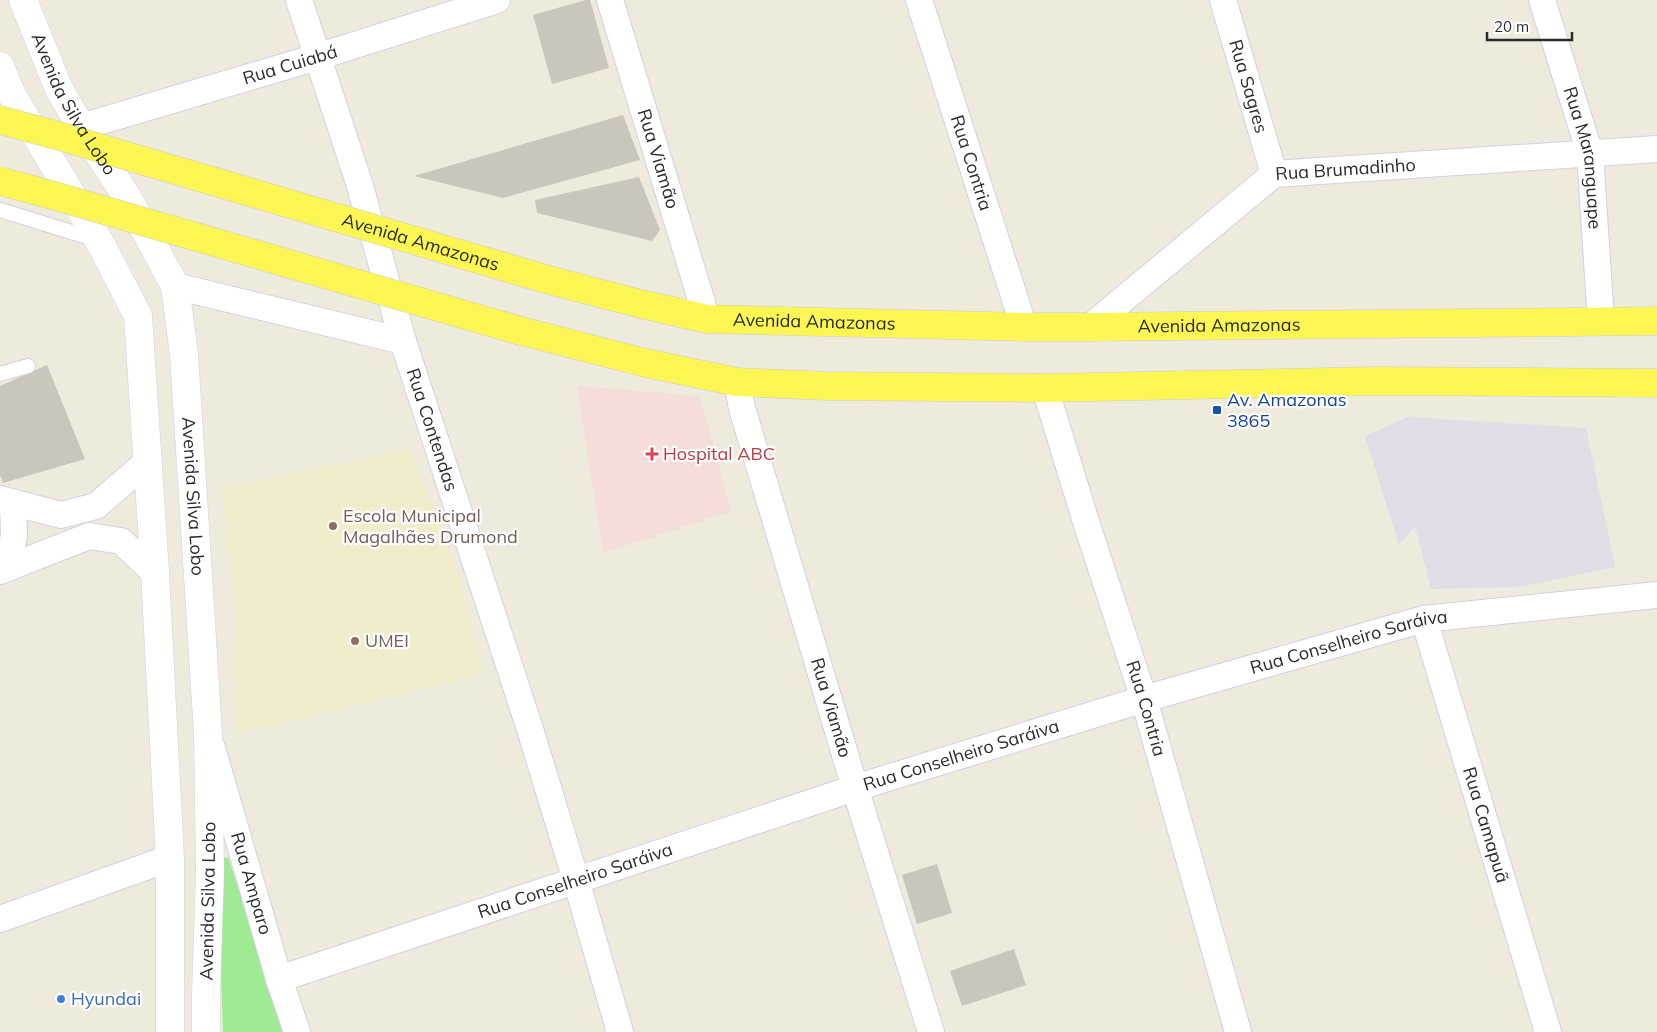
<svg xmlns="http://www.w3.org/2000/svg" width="1657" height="1032" viewBox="0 0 1657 1032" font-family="Mulish,sans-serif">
  <rect width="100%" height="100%" fill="#eeeadc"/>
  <!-- industrial -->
  <path fill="#e2dde6" d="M1408,417L1586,428L1615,567L1519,587L1431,589L1415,526L1399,545L1365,436Z"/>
  <!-- education -->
  <path fill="#f1eccb" d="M410,449L455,564L483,675L236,734V607L222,488Z"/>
  <!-- medical -->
  <path fill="#f5ddd9" d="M577,386L700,396L731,511L603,553Z"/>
  <!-- green -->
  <path fill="#a0e995" d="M228,857L286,1032H223L217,860Z"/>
  <!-- building -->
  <path fill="#c9c7bb" d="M586,0H590L609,68L552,84L533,15Z
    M623,115L640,160L503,198L414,176Z
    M639,177L660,230L652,241L537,213L535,200Z
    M47,365L85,459L3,483L0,475V386Z
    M937,864L952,913L917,924L902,875Z
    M1014,949L1026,985L962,1006L950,971Z"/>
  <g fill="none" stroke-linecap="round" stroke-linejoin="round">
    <defs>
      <path id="lane" d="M0,210L97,240
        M0,374L28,366"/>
      <g id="street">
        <path id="s1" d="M299,0L360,186L402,338L530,729L576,880L620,1032"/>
        <path id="s2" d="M610,0L707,319"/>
        <path id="s3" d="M919,0L1024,327"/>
        <path id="s4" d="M1223,0L1274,174"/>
        <path id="s5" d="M1542,0L1590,154L1601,321"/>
        <path id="s6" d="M81,127L317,57L497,0"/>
        <path d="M175,286L403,341"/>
        <path id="s7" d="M1090,327L1274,174L1657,149"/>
        <path id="s8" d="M737,382L742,408L855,788L931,1032"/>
        <path id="s9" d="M1045,388L1087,525L1144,699L1238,1032"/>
        <path d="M0,499L61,515L96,506L148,461"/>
        <path d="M8,568L14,535L13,502"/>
        <path d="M0,571L89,536L121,541L155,573"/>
        <path id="s10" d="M1424,619L1548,1032"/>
        <path id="s11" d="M212,748L279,979L297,1032"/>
        <path d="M0,919L170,858"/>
        <path id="s12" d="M279,979L855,788L1144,699L1424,619L1657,595"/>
      </g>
      <g id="secondary">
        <path id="s13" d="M23,0L59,89L81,127L126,195L175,286L184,354L208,734L210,871L206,996V1032"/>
        <path d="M0,66L12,95L102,246L138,316L155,573L170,858V1032"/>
      </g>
      <g id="primary">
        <path id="s14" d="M549,280L641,304L707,319L1024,327H1090L1657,321"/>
        <path d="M521,331L646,363L737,382L827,386L1045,388L1376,381L1657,383"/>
      </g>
    </defs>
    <!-- lane casing -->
    <use href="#lane" stroke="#d2d1e5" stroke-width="16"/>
    <!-- street casing -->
    <use href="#street" stroke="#d2d1e5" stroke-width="28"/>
    <!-- secondary casing -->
    <use href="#secondary" stroke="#d2d1e5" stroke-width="29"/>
    <!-- primary casing -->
    <use href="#primary" stroke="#ccc" stroke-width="29"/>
    <!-- lane -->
    <use href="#lane" stroke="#fff" stroke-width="14"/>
    <!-- street -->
    <use href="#street" stroke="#fff" stroke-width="26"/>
    <!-- secondary -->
    <use href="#secondary" stroke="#fff" stroke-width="28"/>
    <!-- primary -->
    <use href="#primary" stroke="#fbf654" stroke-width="28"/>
    <defs>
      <g id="primary-bridge">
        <path id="s15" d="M0,120L59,136L549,280"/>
        <path d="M0,181L55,196L521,331"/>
      </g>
    </defs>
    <!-- primary-bridge casing -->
    <use href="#primary-bridge" stroke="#ccc" stroke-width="29" stroke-linecap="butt"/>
    <!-- primary-bridge -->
    <use href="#primary-bridge" stroke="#fbf654" stroke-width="28"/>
  </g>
  <!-- markers -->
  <rect fill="#1a4fb4" stroke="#fff" stroke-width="2" x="1212" y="405" width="10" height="10" rx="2.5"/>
  <path fill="#e0444e" stroke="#fff" stroke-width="2" d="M649.5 446.5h5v5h5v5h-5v5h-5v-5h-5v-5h5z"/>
  <g fill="#8d6e63" stroke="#fff" stroke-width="2">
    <circle cx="333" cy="526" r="5"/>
    <circle cx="355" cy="641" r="5"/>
  </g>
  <circle fill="#3f7fe0" stroke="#fff" stroke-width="2" cx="61" cy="999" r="5"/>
  <g text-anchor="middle" stroke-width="4.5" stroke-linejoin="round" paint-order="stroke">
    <!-- street labels -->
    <g font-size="18" fill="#2b2b2b" stroke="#fff">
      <text dy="6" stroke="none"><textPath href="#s6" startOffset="218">Rua Cuiabá</textPath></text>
      <text dy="6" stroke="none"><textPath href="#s4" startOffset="90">Rua Sagres</textPath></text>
      <text dy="6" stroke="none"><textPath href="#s13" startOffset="116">Avenida Silva Lobo</textPath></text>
      <text dy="6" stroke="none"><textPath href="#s2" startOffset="166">Rua Viamão</textPath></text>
      <text dy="6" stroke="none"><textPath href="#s5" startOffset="164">Rua Maranguape</textPath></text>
      <text dy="6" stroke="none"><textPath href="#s3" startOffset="171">Rua Contria</textPath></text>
      <text dy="6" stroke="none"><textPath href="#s7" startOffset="311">Rua Brumadinho</textPath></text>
      <text dy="6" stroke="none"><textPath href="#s15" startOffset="438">Avenida Amazonas</textPath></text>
      <text dy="6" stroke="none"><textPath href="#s14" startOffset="270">Avenida Amazonas</textPath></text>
      <text dy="6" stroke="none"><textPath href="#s14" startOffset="675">Avenida Amazonas</textPath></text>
      <text dy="6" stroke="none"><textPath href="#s1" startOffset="450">Rua Contendas</textPath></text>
      <text dy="6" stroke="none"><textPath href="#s13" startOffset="536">Avenida Silva Lobo</textPath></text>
      <text dy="6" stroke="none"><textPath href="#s12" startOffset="1122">Rua Conselheiro Saráiva</textPath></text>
      <text dy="6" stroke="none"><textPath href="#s8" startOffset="339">Rua Viamão</textPath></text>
      <text dy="6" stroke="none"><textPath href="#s9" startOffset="336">Rua Contria</textPath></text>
      <text dy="6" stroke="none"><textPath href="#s12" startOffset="718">Rua Conselheiro Saráiva</textPath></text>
      <text dy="6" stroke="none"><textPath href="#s10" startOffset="215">Rua Camapuã</textPath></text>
      <text dy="6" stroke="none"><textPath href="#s12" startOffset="312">Rua Conselheiro Saráiva</textPath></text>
      <text dy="6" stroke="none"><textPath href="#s11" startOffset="141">Rua Amparo</textPath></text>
      <text transform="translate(208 901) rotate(-89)" y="6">Avenida Silva Lobo</text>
    </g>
    <!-- transit labels -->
    <g font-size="18" fill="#164399" stroke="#fff" text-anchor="start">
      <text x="1227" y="406">Av. Amazonas<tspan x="1227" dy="21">3865</tspan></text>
    </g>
    <!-- health labels -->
    <g font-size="18" fill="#be3a42" stroke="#fff" text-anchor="start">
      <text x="663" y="460">Hospital ABC</text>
    </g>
    <!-- education labels -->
    <g font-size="18" fill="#785e54" stroke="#fff" text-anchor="start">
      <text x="343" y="522">Escola Municipal<tspan x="343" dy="21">Magalhães Drumond</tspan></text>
      <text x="365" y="647">UMEI</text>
    </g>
    <!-- shop labels -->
    <g font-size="18" fill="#366cbe" stroke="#fff" text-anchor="start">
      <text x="71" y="1005">Hyundai</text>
    </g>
  </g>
  <!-- scale -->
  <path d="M1487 32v8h85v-8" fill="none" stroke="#2b2b2b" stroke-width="2.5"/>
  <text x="1494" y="32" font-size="15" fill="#2b2b2b" stroke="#ffffff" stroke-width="4" paint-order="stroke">20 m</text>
</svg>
